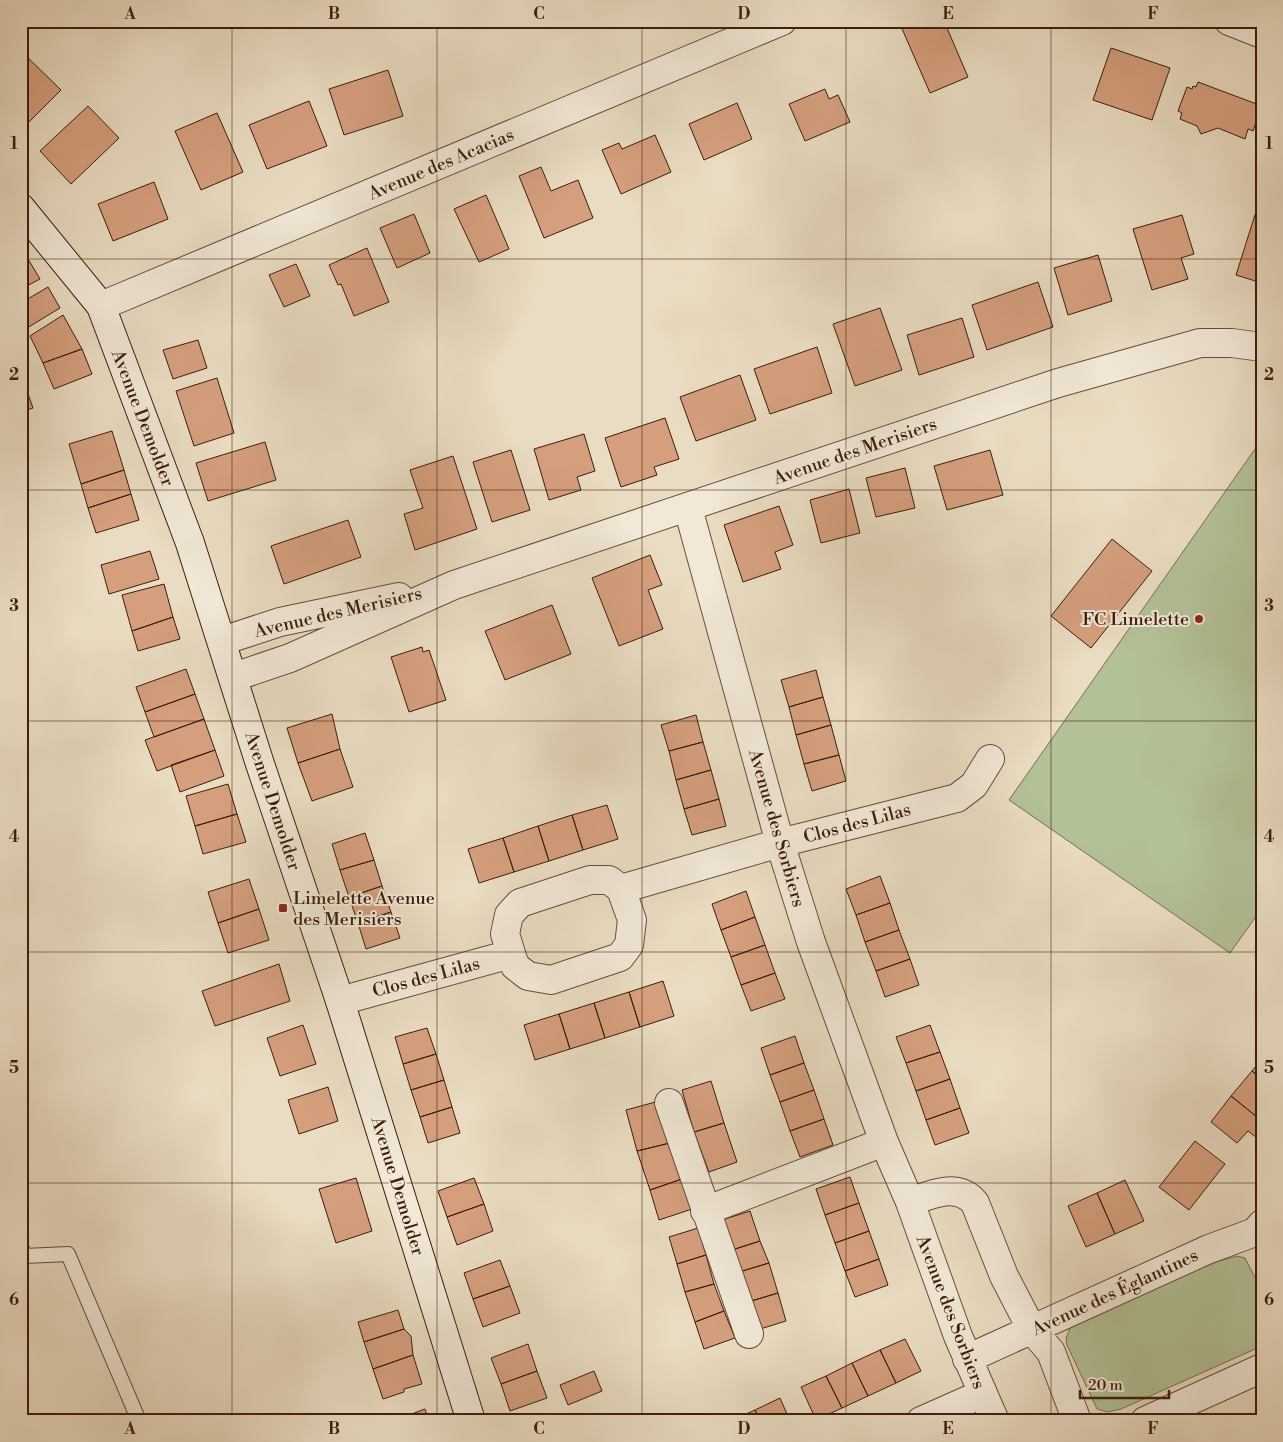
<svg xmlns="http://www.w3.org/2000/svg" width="1283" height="1442" viewBox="0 0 1283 1442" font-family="'Libre Bodoni',serif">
  <rect width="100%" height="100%" fill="#eadcc2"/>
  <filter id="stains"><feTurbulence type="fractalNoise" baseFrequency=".004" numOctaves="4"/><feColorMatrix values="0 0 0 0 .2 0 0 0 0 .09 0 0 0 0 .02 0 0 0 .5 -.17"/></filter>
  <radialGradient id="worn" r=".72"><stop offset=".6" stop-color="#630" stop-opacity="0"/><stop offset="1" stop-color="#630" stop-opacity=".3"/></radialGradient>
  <!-- green -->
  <path fill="#b3c196" stroke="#786f51" d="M1262,439V908L1230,953L1009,800Z
    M1237,1256L1245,1258L1262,1291V1346L1121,1409L1108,1412L1097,1409L1067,1345L1066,1338L1071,1326L1212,1263Z"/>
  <!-- building -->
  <path fill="#d59f7e" stroke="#3c1d0c" d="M905,21H944L968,77L930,93L900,24Z
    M1111,48L1170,68L1152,120L1093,100Z
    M22,52L61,90L26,125L21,121Z
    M388,70L403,116L344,135L329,89Z
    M1198,82L1262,106L1253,131L1248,129L1245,139L1218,128L1201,134L1197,126L1180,119L1182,113L1178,111L1187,87L1192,89L1193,86L1196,87Z
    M825,89L829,99L838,95L850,122L805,141L789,104Z
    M309,101L327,146L267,169L249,125Z
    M737,103L752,139L704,160L689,124Z
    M88,106L119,138L71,184L40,151Z
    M217,113L243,172L201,190L175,131Z
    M655,135L671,172L621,194L602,150L619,143L622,149Z
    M541,167L551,191L578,180L593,218L544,238L519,176Z
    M154,182L168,219L113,241L98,204Z
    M486,195L509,249L479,262L454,209Z
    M1260,199H1262V283L1236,275Z
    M414,214L430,253L397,268L380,228Z
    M1182,215L1194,254L1181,258L1188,279L1152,290L1133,229Z
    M21,246L28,259L21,263Z
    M367,248L389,302L354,316L341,284L338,285L329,265Z
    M1098,255L1112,301L1068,315L1054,268Z
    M28,259L40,279L21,289V263Z
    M296,264L310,296L284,307L269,275Z
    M1038,282L1053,327L987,350L972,305Z
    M48,287L60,308L27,328L21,319V303Z
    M880,308L902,370L855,386L833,324Z
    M63,315L82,349L43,363L30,336Z
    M962,318L974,357L919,375L907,335Z
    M198,340L207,368L173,379L163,350Z
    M817,347L832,393L770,414L754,369Z
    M82,349L92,374L54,389L43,363Z
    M21,374L33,408L21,412Z
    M740,375L756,420L696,441L680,397Z
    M217,378L234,433L194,446L176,391Z
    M665,418L679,459L654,467L657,475L621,487L605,438Z
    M112,431L124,470L81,484L69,444Z
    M584,434L595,471L577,477L581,490L549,500L534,449Z
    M265,442L276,480L208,501L196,463Z
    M511,450L530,510L492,522L473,462Z
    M990,450L1003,495L947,510L934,466Z
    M453,456L477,529L415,550L404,514L423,508L410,470Z
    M905,468L915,508L876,517L866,478Z
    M124,470L131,494L88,508L81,484Z
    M849,489L860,533L821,543L810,500Z
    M131,494L139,520L96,533L88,508Z
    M779,506L793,545L775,552L781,569L743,582L724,525Z
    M348,520L361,557L284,584L271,546Z
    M1112,539L1152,571L1091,648L1051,616Z
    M150,551L159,579L109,594L101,565Z
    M650,555L662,585L648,590L663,629L619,646L592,578Z
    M164,584L173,617L132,631L122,595Z
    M552,605L571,654L505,680L485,631Z
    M173,617L180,639L138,651L132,631Z
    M422,647L423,652L429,650L446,700L409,712L391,657Z
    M186,669L195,694L145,712L136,687Z
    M816,670L823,697L789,707L781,680Z
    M195,694L204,719L154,737L145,712Z
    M823,697L831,725L796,735L789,707Z
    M332,714L340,749L298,763L287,728Z
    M696,715L703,742L669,751L661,725Z
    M204,719L215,750L157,771L145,740Z
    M831,725L839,755L804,764L796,735Z
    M703,742L711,770L676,780L669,751Z
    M340,749L353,787L312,801L298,763Z
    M215,750L224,776L180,792L171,765Z
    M839,755L846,781L812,791L804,764Z
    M711,770L719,799L684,809L676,780Z
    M228,784L237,814L195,826L186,796Z
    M719,799L726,826L692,835L684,809Z
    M607,805L618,839L583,850L572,815Z
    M237,814L246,842L203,854L195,826Z
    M572,815L583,850L549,861L538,826Z
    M538,826L549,861L514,872L503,838Z
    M365,833L374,860L340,870L332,844Z
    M503,838L514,872L479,883L468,849Z
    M374,860L382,886L349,897L340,870Z
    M880,876L890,903L856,915L846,889Z
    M249,879L259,909L218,923L208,892Z
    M382,886L391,912L358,923L349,897Z
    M746,891L755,917L721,930L712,904Z
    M890,903L899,930L865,942L856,915Z
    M259,909L269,940L228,953L218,923Z
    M391,912L400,938L366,949L358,923Z
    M755,917L765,945L731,957L721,930Z
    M899,930L910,959L876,971L865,942Z
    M765,945L775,973L741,985L731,957Z
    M910,959L919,985L885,997L876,971Z
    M279,964L290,1001L215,1026L202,991Z
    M775,973L785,999L751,1011L741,985Z
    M663,981L674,1016L640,1027L629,992Z
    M629,992L640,1027L605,1038L594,1003Z
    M594,1003L605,1038L570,1049L559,1014Z
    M559,1014L570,1049L535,1060L524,1025Z
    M303,1025L316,1064L280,1076L267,1038Z
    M930,1025L940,1052L906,1063L896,1037Z
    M427,1028L436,1054L403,1064L395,1037Z
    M795,1036L804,1063L770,1075L761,1048Z
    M940,1052L950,1079L916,1091L906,1063Z
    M436,1054L444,1080L411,1090L403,1064Z
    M1262,1058V1079L1252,1071Z
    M804,1063L814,1090L780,1102L770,1075Z
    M1252,1071L1262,1079V1121L1231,1096Z
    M950,1079L960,1108L926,1120L916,1091Z
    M444,1080L452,1107L420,1117L411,1090Z
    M711,1081L724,1123L694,1132L682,1090Z
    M328,1087L338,1121L299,1134L288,1100Z
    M814,1090L824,1119L790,1131L780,1102Z
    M1231,1096L1262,1121V1142L1248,1131L1237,1143L1211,1122Z
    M659,1101L670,1143L637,1151L626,1110Z
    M452,1107L460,1133L428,1143L420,1117Z
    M960,1108L969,1133L935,1145L926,1120Z
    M824,1119L833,1145L800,1157L790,1131Z
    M724,1123L737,1162L709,1172L694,1132Z
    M1195,1141L1225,1164L1189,1210L1159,1187Z
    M670,1143L682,1179L650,1190L637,1151Z
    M850,1177L859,1203L825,1215L816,1189Z
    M356,1178L372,1231L336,1243L319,1189Z
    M474,1178L484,1204L447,1217L438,1191Z
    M682,1179L692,1209L659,1220L650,1190Z
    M1125,1180L1144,1221L1115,1234L1097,1193Z
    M1097,1193L1115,1234L1086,1247L1068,1206Z
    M859,1203L869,1231L835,1243L825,1215Z
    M484,1204L493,1231L457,1245L447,1217Z
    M750,1211L760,1241L732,1250L722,1220Z
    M698,1228L706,1255L677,1264L669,1237Z
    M869,1231L879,1259L845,1271L835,1243Z
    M760,1241L769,1263L739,1272L732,1250Z
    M706,1255L714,1284L685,1292L677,1264Z
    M879,1259L888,1285L855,1297L845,1271Z
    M500,1260L510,1286L473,1299L464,1273Z
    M769,1263L778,1293L748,1302L739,1272Z
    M714,1284L724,1311L695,1322L685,1292Z
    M510,1286L520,1313L483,1327L473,1299Z
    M778,1293L786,1321L757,1330L748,1302Z
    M398,1310L404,1329L364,1342L358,1322Z
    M724,1311L735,1338L704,1349L695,1322Z
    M404,1329L411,1336L413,1355L373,1369L364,1342Z
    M905,1339L921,1371L896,1383L880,1350Z
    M528,1344L537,1371L501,1384L491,1358Z
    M880,1350L896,1383L868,1396L852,1363Z
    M413,1355L422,1384L404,1389V1392L383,1399L373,1369Z
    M852,1363L868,1396L842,1408L826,1376Z
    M537,1371L547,1398L510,1411L501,1384Z
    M594,1371L602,1391L568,1405L560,1385Z
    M826,1376L842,1408L816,1420L801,1387Z
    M780,1398L790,1421H760L755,1410Z
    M425,1409L429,1421H393Z
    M755,1410L760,1421H731Z"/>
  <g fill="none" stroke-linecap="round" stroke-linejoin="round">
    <defs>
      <path id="lane" d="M21,1247L25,1256L68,1254L139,1421"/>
      <path id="street" d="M1229,21L1262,34
        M101,306L782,21
        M688,508L780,843L811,942L884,1142L910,1202L958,1336L995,1421
        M222,641L280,622L399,597
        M234,677L290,658L454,585L1058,383L1200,343H1232L1262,347
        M590,880H609L621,889L632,920L629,945L620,957L551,980L528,976L515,966L505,934L509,915L520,903Z
        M621,889L780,843L957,798L974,785L990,759
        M340,1001L511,954
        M669,1103L749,1334
        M910,1202C932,1194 958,1182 975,1203L1004,1276L1032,1330L1051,1352L1077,1421
        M705,1211L884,1142
        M967,1359L1209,1249L1255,1232L1262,1224
        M921,1421L982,1394
        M1145,1421L1262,1368"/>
      <path id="secondary" d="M21,208L101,306L190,543L260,764L340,1001L471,1421"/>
    </defs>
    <!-- lane casing -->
    <use href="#lane" stroke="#684d3a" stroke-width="16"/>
    <!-- street casing -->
    <use href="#street" stroke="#684d3a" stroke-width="30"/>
    <!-- secondary casing -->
    <use href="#secondary" stroke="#3c1d0c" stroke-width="30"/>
    <!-- lane -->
    <use href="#lane" stroke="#f1e8d7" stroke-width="14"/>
    <!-- street -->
    <use href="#street" stroke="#f1e8d7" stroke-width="28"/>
    <!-- secondary -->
    <use href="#secondary" stroke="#f1e8d7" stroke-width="28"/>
  </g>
  <!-- grid -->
  <path fill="none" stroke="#3c1d0c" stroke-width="1" stroke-opacity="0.55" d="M232,21V1421M437,21V1421M642,21V1421M846,21V1421M1051,21V1421M21,259H1262M21,490H1262M21,721H1262M21,952H1262M21,1183H1262"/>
  <!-- markers -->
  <g fill="#8f2418" stroke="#f1e8d7" stroke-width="2">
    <circle cx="1199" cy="619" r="5"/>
    <rect x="278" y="903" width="10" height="10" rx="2.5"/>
  </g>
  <g text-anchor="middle" stroke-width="4" stroke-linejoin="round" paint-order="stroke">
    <!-- street labels -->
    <g font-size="18" fill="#3c1d0c" stroke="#f1e8d7">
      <text transform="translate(441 164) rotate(-23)" y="6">Avenue des Acacias</text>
      <text transform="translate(143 418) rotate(69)" y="6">Avenue Demolder</text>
      <text transform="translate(855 451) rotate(-19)" y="6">Avenue des Merisiers</text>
      <text transform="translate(338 612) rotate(-13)" y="6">Avenue des Merisiers</text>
      <text transform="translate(273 801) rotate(72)" y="6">Avenue Demolder</text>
      <text transform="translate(857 823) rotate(-15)" y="6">Clos des Lilas</text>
      <text transform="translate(777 828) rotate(74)" y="6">Avenue des Sorbiers</text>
      <text transform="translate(426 977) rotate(-15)" y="6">Clos des Lilas</text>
      <text transform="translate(398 1186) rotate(73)" y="6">Avenue Demolder</text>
      <text transform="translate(1115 1292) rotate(-25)" y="6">Avenue des Églantines</text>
      <text transform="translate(951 1312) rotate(69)" y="6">Avenue des Sorbiers</text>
    </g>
    <!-- poi labels -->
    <g font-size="18" fill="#3c1d0c" stroke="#f1e8d7" text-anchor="end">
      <text x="1189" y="625">FC Limelette</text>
      <text x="293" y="904" text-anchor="start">Limelette Avenue<tspan x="293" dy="21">des Merisiers</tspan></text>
    </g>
  </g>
  <!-- margin -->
  <rect width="1283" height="1442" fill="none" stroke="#eadcc2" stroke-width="55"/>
  <!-- scale -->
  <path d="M1080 1390v8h89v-8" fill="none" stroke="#3c1d0c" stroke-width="2.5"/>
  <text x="1088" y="1390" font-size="15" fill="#3c1d0c" stroke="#f1e8d7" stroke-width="4" paint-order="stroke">20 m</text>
  <rect x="28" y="28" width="1228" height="1386" fill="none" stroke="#3c1d0c" stroke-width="2"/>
  <g font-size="16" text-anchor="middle" font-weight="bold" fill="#3c1d0c">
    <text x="130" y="19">A</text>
    <text x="334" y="19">B</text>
    <text x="539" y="19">C</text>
    <text x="744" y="19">D</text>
    <text x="948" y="19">E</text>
    <text x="1153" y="19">F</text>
    <text x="14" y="149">1</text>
    <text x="1269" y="149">1</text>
    <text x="14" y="380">2</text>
    <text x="1269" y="380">2</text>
    <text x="14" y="611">3</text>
    <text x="1269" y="611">3</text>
    <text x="14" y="842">4</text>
    <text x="1269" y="842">4</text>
    <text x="14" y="1073">5</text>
    <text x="1269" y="1073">5</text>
    <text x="14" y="1305">6</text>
    <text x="1269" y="1305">6</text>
    <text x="130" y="1434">A</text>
    <text x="334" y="1434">B</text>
    <text x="539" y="1434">C</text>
    <text x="744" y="1434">D</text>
    <text x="948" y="1434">E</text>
    <text x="1153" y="1434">F</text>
  </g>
  <rect width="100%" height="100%" filter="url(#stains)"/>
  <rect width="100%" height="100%" fill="url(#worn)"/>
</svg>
